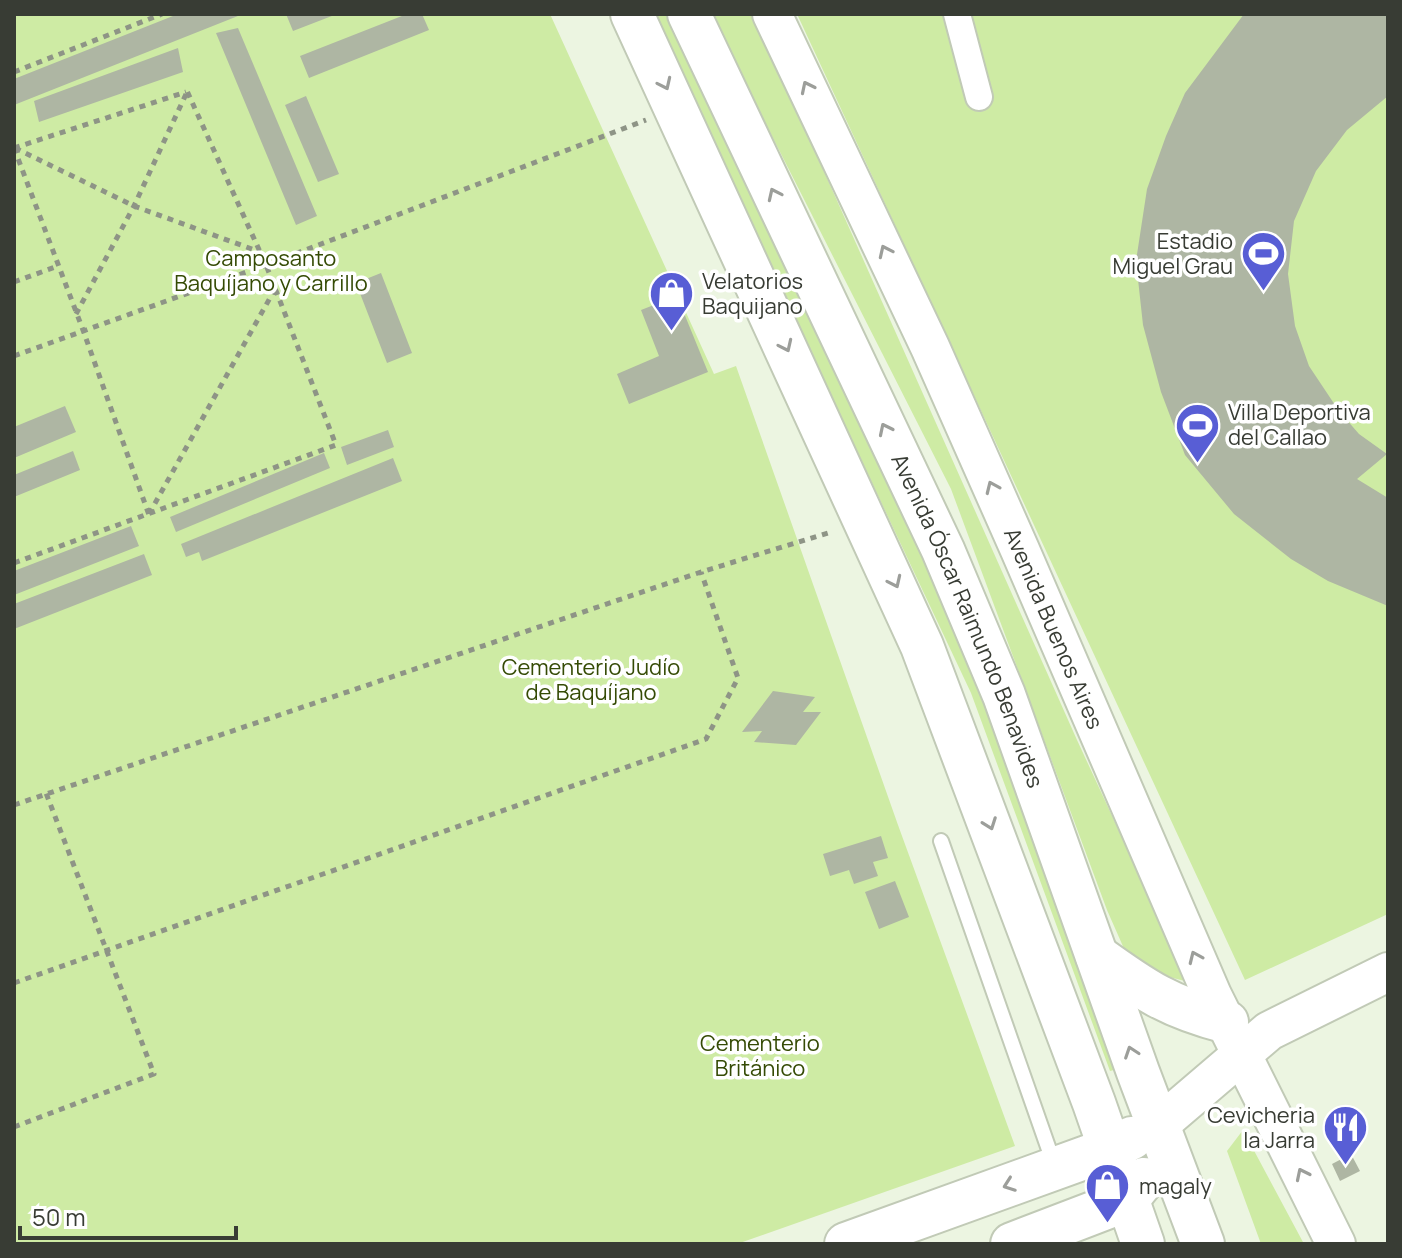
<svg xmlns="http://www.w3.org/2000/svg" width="1402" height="1258" viewBox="0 0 1402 1258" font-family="Manrope,sans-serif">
  <rect width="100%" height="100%" fill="#ecf5e1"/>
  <!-- green -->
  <path fill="#ceeba4" d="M14,14H550L714,374L736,366L898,825L1015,1146L737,1244H14Z
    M651,14H674L977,673L1122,1068L1110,1071L971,693Z
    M710,14H754L1077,740L1189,982L1169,977L1129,960L1107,910L951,489Z
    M797,14H1388V914L1245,980Z
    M1243,1130L1304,1244H1261L1227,1151Z"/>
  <!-- building -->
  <path fill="#aeb6a3" d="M178,14H243L14,105V79Z
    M286,14H337L293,31Z
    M407,14H422L429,30L309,78L300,56Z
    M1244,14H1388V96L1347,130L1316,171L1294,221L1288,274L1295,326L1309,366L1339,411L1359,434L1387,454L1357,479L1388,498V606L1328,581L1291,559L1234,514L1185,455L1161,392L1143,325L1136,261L1147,189L1166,136L1185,93Z
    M238,28L317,216L296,225L216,33Z
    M178,48L183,72L39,122L34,101Z
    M306,96L339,174L318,182L285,105Z
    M381,273L412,353L387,363L356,283Z
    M677,296L708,372L629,404L617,374L659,356L641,310Z
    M65,406L76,432L14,458V427Z
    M388,430L394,447L347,465L341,447Z
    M73,451L80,470L14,497V475Z
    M324,453L330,468L176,532L170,517Z
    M393,458L402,481L202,561L199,552L186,557L181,544Z
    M131,526L139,546L14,595V571Z
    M144,554L152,575L14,629V604Z
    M773,691L815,697L803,712H821L796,745L754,742L762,731L742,732Z
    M881,836L888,858L873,862L878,876L854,884L849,870L830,876L823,854Z
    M895,881L909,917L879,929L865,892Z
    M1351,1154L1360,1171L1340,1181L1332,1164Z"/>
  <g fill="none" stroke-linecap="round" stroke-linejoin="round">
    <defs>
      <path id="lane" d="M941,841L1054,1164"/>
      <path id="street" d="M957,14L979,97"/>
      <g id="secondary">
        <path id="s1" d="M772,14L930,347L1020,550L1212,995L1336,1244"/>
        <path d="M1159,1125L1269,1031L1388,972"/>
      </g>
      <g id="primary">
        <path d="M632,14L922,646L1094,1103L1143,1244"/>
        <path id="s2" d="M689,14L943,550L1004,695L1138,1072L1203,1244"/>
        <path d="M1097,956C1144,990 1169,1007 1227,1022"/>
        <path d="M846,1244L1109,1149L1132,1138"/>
        <path d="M1012,1244L1127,1200L1144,1179"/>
      </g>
    </defs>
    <!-- lane casing -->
    <use href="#lane" stroke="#c1cab6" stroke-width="18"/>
    <!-- street casing -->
    <use href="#street" stroke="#c1cab6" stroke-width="30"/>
    <!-- secondary casing -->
    <use href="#secondary" stroke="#c1cab6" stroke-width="42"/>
    <!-- primary casing -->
    <use href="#primary" stroke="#c1cab6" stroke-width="46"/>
    <!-- path -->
    <path stroke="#8e9486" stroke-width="5" stroke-dasharray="6 6" stroke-linecap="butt" d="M14,72L162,14
      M14,148L83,330L149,515
      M14,148L186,92
      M15,148L134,206L260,252
      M14,282L58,266
      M76,314L134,206L187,92
      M14,356L266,265L646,120
      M149,514L275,289
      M14,563L336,445L266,265L187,91
      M14,805L701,572L831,532
      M14,983L706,739L738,678L701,572
      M14,1127L154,1074L46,793"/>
    <!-- lane -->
    <use href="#lane" stroke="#fff" stroke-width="14"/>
    <!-- street -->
    <use href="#street" stroke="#fff" stroke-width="26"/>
    <!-- secondary -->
    <use href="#secondary" stroke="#fff" stroke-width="38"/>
    <!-- primary -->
    <use href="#primary" stroke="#fff" stroke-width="42"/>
  </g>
  <!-- one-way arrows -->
  <defs><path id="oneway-chevron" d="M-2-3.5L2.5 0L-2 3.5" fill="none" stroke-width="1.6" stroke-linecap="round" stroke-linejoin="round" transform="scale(2)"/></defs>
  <g stroke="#9c9e9a">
    <use href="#oneway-chevron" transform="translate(665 84) rotate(65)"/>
    <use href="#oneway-chevron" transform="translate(807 87) rotate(-116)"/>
    <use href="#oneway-chevron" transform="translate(774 194) rotate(-115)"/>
    <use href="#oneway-chevron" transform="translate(885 251) rotate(-115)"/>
    <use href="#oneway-chevron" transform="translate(786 346) rotate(65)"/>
    <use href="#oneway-chevron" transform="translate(885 429) rotate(-116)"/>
    <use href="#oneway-chevron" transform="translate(992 487) rotate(-114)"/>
    <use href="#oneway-chevron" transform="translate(895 582) rotate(65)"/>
    <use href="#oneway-chevron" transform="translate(990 824) rotate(70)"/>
    <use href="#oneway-chevron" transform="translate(1195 957) rotate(-114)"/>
    <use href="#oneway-chevron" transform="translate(1131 1052) rotate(-109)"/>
    <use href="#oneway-chevron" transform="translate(1302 1174) rotate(-116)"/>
    <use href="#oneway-chevron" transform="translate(1009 1185) rotate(160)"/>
  </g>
  <!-- icons -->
  <defs>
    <symbol id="stadium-pin" viewBox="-11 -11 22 30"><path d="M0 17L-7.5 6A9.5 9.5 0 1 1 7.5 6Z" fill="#585ed5" stroke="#fff"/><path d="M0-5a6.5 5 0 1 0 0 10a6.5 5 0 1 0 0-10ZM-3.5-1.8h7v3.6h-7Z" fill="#fff"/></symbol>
    <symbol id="shop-pin" viewBox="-11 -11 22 30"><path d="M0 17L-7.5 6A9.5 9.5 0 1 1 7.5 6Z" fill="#585ed5" stroke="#fff"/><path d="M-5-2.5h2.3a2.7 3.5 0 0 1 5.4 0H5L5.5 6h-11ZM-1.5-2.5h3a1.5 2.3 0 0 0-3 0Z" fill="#fff"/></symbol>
    <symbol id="restaurant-pin" viewBox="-11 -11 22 30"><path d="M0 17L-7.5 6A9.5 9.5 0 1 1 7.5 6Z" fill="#585ed5" stroke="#fff"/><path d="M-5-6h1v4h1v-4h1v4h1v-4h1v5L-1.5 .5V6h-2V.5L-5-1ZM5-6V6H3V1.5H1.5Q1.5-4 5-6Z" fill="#fff"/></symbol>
  </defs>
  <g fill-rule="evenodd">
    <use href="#stadium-pin" x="1238" y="228" width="51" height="69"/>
    <use href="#shop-pin" x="646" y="268" width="51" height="69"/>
    <use href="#stadium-pin" x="1172" y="400" width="51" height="69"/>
    <use href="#restaurant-pin" x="1320" y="1102" width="51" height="69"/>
    <use href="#shop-pin" x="1082" y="1160" width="51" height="69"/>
  </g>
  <g text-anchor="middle" stroke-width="7" stroke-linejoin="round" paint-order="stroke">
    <!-- poi labels -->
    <g font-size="22" fill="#383c34" stroke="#fff" text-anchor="start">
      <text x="1233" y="249" text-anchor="end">Estadio<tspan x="1233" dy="25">Miguel Grau</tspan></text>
      <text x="702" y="289">Velatorios<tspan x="702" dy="25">Baquijano</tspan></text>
      <text x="1228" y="420">Villa Deportiva<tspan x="1228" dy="25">del Callao</tspan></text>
      <text x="1315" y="1123" text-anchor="end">Cevicheria<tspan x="1315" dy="25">la Jarra</tspan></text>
      <text x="1139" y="1194">magaly</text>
    </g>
    <!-- park labels -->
    <g font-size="22" fill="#354b05" stroke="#fff">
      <text x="271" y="266">Camposanto<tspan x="271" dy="25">Baquíjano y Carrillo</tspan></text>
      <text x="591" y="675">Cementerio Judío<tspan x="591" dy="25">de Baquíjano</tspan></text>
      <text x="760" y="1051">Cementerio<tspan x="760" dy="25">Británico</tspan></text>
    </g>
    <!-- street labels -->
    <g font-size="22" fill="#383c34" stroke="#fff">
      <text dy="8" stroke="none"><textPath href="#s2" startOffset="668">Avenida Óscar Raimundo Benavides</textPath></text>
      <text dy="8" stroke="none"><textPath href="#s1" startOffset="676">Avenida Buenos Aires</textPath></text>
    </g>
  </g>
  <!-- border -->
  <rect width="1402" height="1258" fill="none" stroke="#383c34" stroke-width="32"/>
  <!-- scale -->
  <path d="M20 1226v12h216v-12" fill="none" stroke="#383c34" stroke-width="4"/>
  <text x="32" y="1226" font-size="24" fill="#383c34" stroke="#ffffff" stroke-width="6" paint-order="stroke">50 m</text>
</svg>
